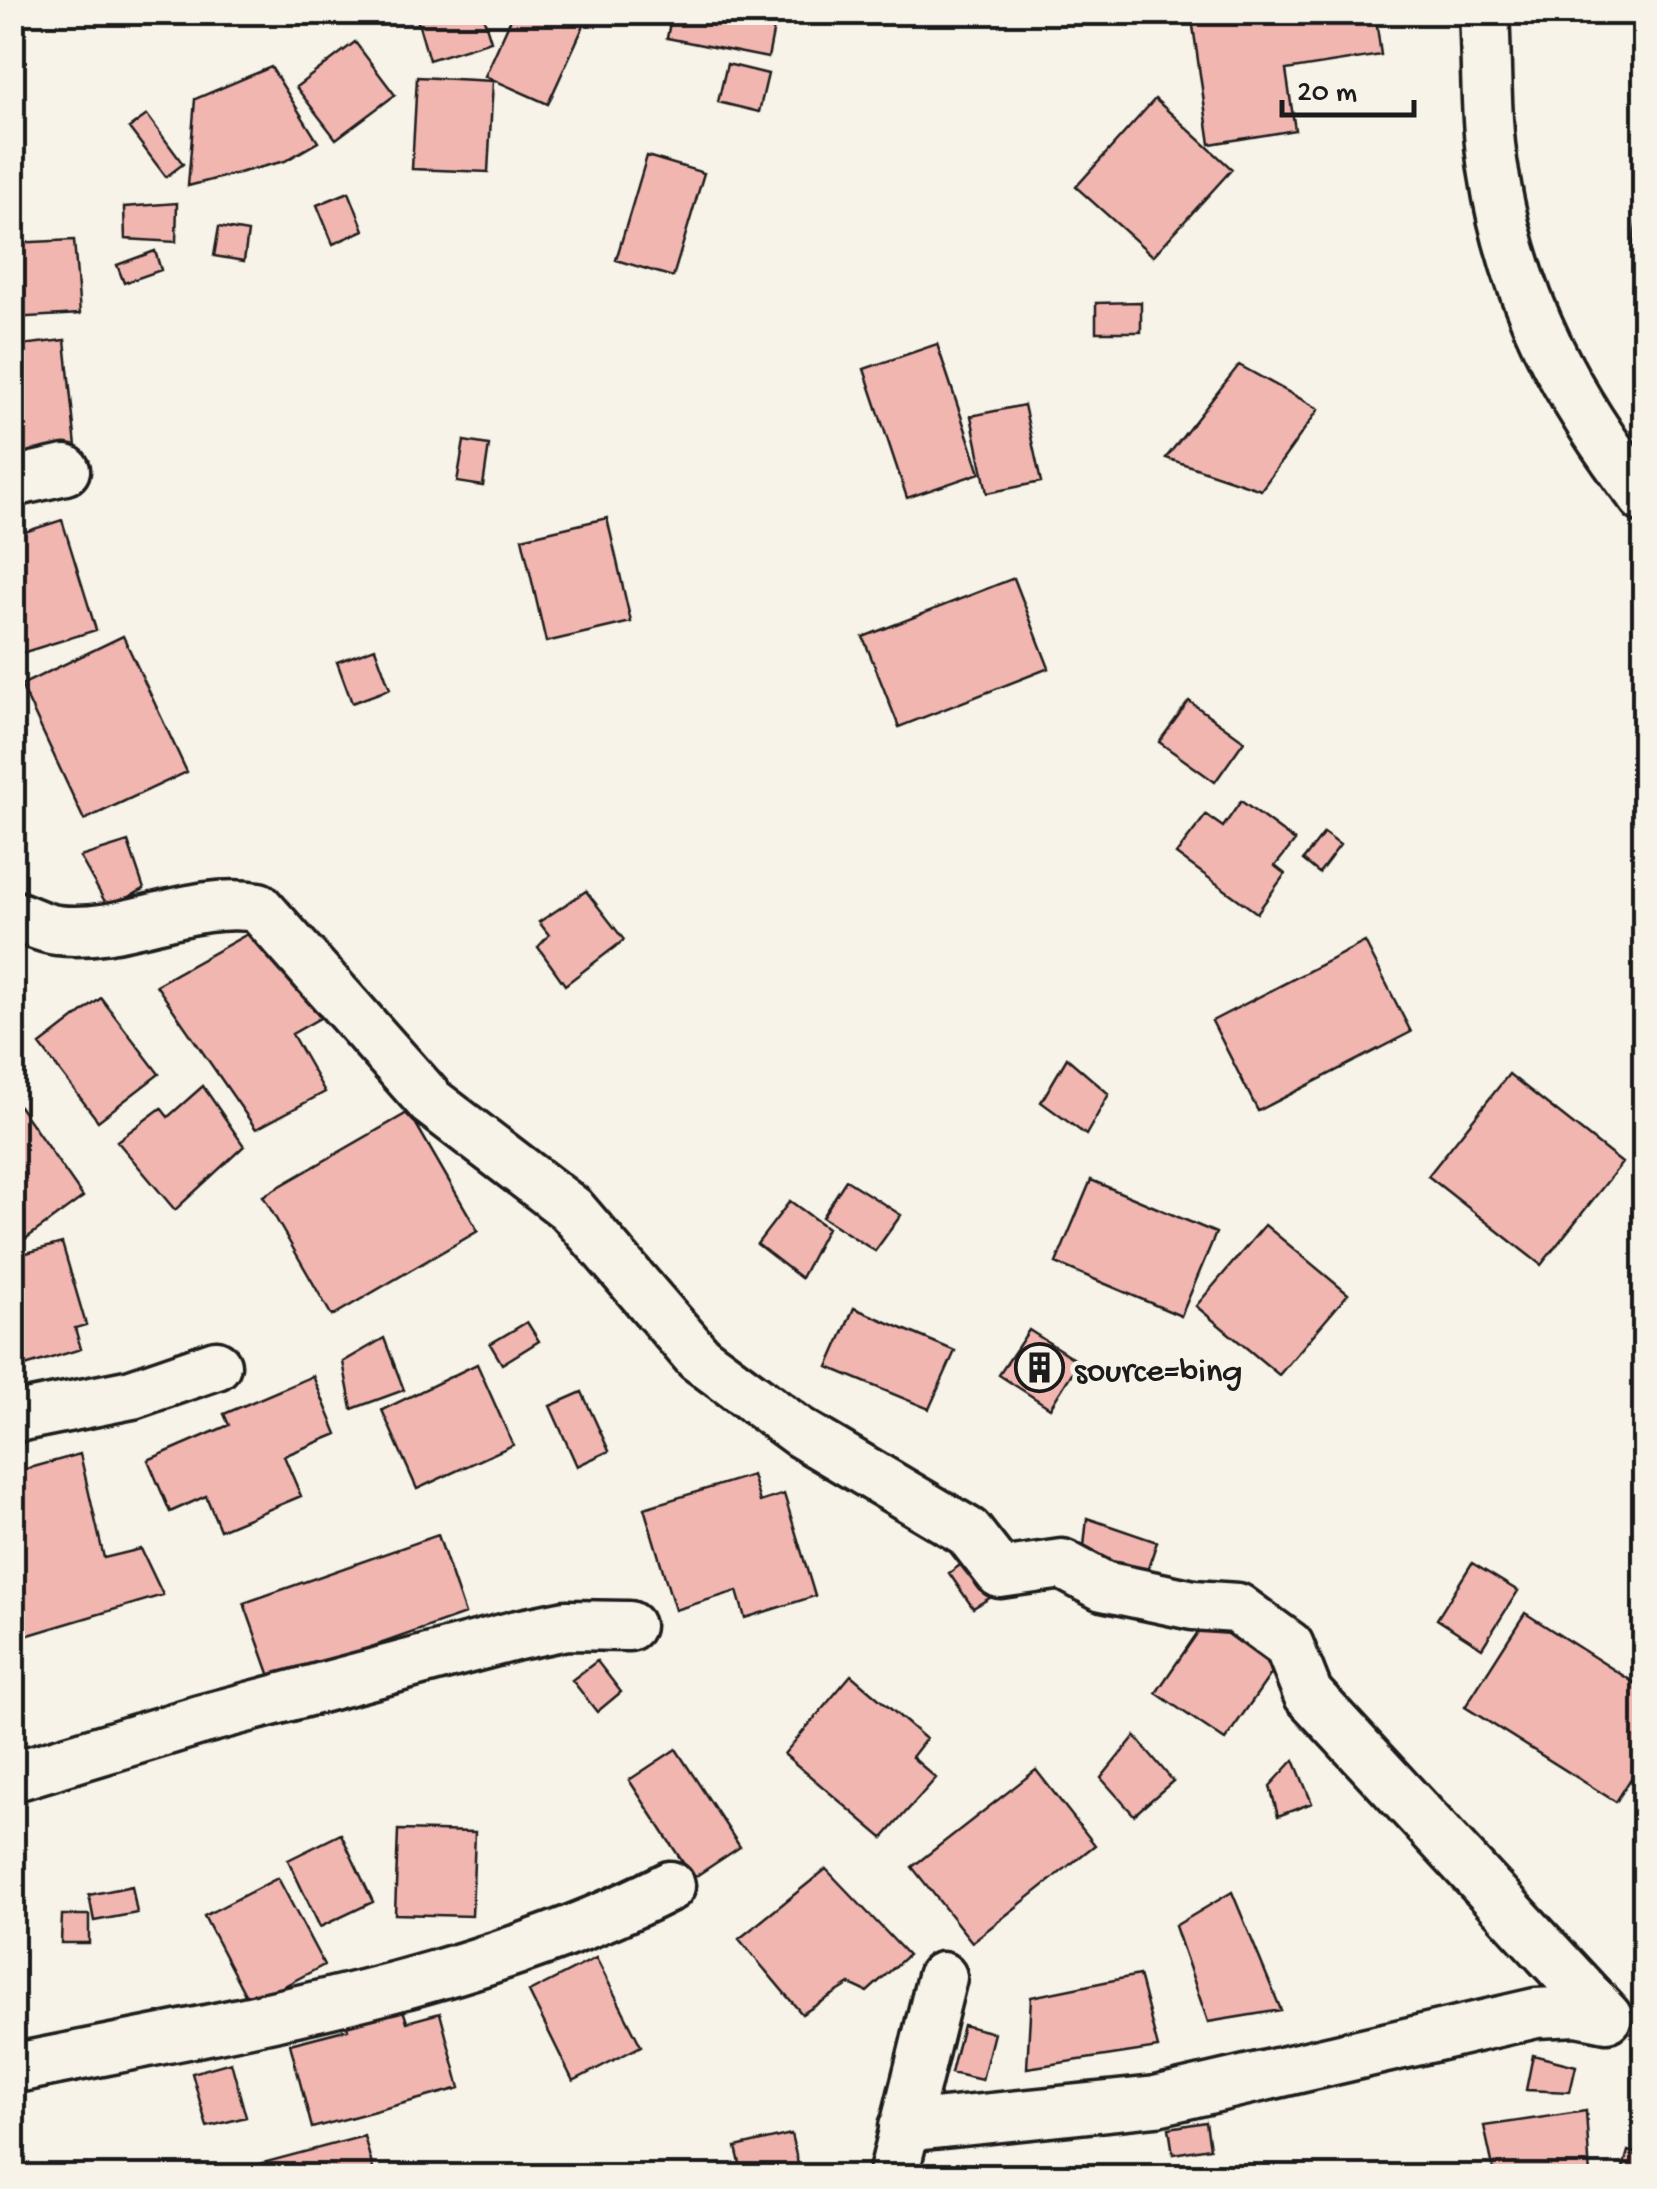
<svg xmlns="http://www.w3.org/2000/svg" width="1657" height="2189" viewBox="0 0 1657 2189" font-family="'Gochi Hand',sans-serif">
  <rect width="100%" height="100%" fill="#f7f3e8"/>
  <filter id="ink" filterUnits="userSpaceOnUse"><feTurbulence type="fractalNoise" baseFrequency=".01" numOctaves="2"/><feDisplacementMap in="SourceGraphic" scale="20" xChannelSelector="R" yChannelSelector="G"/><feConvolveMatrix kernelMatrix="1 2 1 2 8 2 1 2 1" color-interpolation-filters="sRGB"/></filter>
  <g filter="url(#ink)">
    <!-- building -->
    <path fill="#f2b6b1" stroke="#1c1c1c" stroke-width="2.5" d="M415,12H482L491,41L429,60Z
      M514,12H590L548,104L485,76Z
      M672,12H777L768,58L667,38Z
      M1191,12H1375L1381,55L1286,70L1295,130L1210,144Z
      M355,42L395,95L336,139L296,87Z
      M727,64L768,74L759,112L718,102Z
      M271,67L318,142L285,161L188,186L195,99Z
      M417,77L493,81L488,172L412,169Z
      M1155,99L1232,169L1153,256L1076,187Z
      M147,115L183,164L166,177L129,128Z
      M647,156L704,173L673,277L616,260Z
      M1642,188H1644V247L1633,245Z
      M349,192L364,230L333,244L317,205Z
      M177,203L176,242L125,239L124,207Z
      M219,227L248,232L244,261L214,256Z
      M74,240L80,314L12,318V243Z
      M155,251L161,270L124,283L117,265Z
      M1141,302V332H1096V303Z
      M65,340L76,447L12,454V346Z
      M937,344L980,473L907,498L864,369Z
      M1239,365L1319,409L1261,490L1166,458Z
      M1024,405L1041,482L987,493L971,416Z
      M464,441L489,445L483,486L457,482Z
      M607,518L631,622L546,642L522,538Z
      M62,520L96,630L12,656V536Z
      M1014,578L1049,668L899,727L863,637Z
      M123,636L187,772L84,820L21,685Z
      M375,648L390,689L352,703L337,662Z
      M1189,701L1244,741L1215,782L1159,742Z
      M1241,801L1295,841L1275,866L1285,874L1257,913L1176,854L1206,815L1223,827Z
      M1324,833L1340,845L1319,873L1303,860Z
      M128,842L144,889L108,907L80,857Z
      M586,891L624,940L565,985L538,947L549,935L539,922Z
      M262,926L320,1018L292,1034L325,1092L256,1129L156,985Z
      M1365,942L1411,1032L1258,1111L1212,1021Z
      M101,998L159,1074L98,1121L40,1045Z
      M1067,1058L1109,1094L1086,1135L1041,1102Z
      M1509,1074L1622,1163L1541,1265L1428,1176Z
      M203,1086L244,1146L175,1210L117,1141L161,1108L168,1117Z
      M19,1106L83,1197L17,1245L12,1238V1111Z
      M409,1112L478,1231L332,1316L263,1196Z
      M846,1180L901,1215L875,1251L822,1217Z
      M1091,1180L1216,1233L1181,1316L1056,1263Z
      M790,1201L827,1228L801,1278L757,1244Z
      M1265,1225L1348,1294L1279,1375L1196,1306Z
      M62,1243L86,1325L75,1328L81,1349L12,1370V1257Z
      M854,1308L955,1351L929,1409L828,1367Z
      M527,1322L539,1341L502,1364L490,1344Z
      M1029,1330L1079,1362L1050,1408L999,1375Z
      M384,1338L404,1390L352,1409L343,1362Z
      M477,1364L513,1445L417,1489L382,1410Z
      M313,1376L337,1434L284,1456L301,1496L220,1530L206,1496L170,1512L148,1460L229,1425L224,1414Z
      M582,1392L609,1451L577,1466L550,1406Z
      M80,1454L104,1558L141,1549L163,1595L12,1640V1473Z
      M752,1475L760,1502L784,1494L815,1596L745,1618L737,1591L675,1610L644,1508Z
      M1087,1518L1157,1542L1144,1580L1082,1565Z
      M438,1535L465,1614L272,1682L244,1603Z
      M977,1553L1008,1587L973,1608L949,1573Z
      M1472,1563L1518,1591L1482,1648L1437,1619Z
      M1525,1613L1644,1689V1758L1616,1802L1465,1707Z
      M1209,1616L1278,1664L1225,1740L1156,1693Z
      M597,1661L621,1692L597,1712L572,1680Z
      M851,1675L926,1739L912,1757L936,1778L883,1838L784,1754Z
      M1135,1736L1173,1781L1134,1815L1101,1778Z
      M676,1749L740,1847L693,1878L629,1780Z
      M1294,1760L1312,1803L1278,1816L1270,1786Z
      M1036,1770L1095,1845L972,1942L912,1867Z
      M398,1830L475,1832L472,1916L395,1914Z
      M341,1834L373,1902L320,1927L288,1860Z
      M826,1869L908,1955L867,1992L850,1984L802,2014L739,1939Z
      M278,1878L324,1965L250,2004L204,1916Z
      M132,1886L137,1913L94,1921L89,1895Z
      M1232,1892L1281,2010L1208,2022L1175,1926Z
      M62,1915H89V1943H61Z
      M596,1958L641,2046L573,2081L529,1992Z
      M1139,1975L1158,2048L1027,2068L1031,1997Z
      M402,2007L407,2022L440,2013L460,2088L312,2128L290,2044L348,2029L346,2022Z
      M963,2025L994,2033L982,2080L951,2073Z
      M1533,2055L1576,2066L1570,2092L1526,2090Z
      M231,2062L246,2117L207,2127L192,2073Z
      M1586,2111L1590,2176H1495L1484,2126Z
      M1206,2122L1210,2148L1173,2154L1169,2128Z
      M791,2134L799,2168L743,2176L736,2147Z
      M364,2136L375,2176H218V2175Z
      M1628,2151L1644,2156V2176H1621Z"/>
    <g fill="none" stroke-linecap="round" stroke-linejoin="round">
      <defs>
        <path id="minor" d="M1484,12C1487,66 1485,122 1494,174C1513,299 1568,400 1644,498
          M12,482L65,470
          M12,915C26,919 43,929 57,930C126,938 189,896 258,907L431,1102L571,1209L699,1358L799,1432L968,1532L1000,1573L1062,1564L1103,1586L1193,1605L1237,1608L1289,1646L1308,1694L1607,2017
          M12,1418L132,1394L216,1365
          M12,1777L200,1720L518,1635L566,1625L629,1626
          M12,2069C227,2025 475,1986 670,1886
          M904,2127L1156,2101L1536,2013L1577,2011L1607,2017
          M893,2176L942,1977"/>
      </defs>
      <!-- minor casing -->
      <use href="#minor" stroke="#1c1c1c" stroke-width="55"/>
      <!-- minor -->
      <use href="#minor" stroke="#f7f3e8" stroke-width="48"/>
    </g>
  </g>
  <!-- icons -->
  <defs>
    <symbol id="building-ring" viewBox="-11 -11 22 22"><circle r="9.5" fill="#f7f3e8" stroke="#1c1c1c" stroke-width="1.5"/><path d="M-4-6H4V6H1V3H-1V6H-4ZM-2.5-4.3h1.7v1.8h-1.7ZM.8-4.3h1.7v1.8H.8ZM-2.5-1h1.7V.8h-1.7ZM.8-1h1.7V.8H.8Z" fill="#1c1c1c"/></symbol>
  </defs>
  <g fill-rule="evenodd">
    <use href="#building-ring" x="1012" y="1340" width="55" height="55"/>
  </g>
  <g text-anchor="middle" stroke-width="9" stroke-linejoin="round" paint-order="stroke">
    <!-- poi labels -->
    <g font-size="35" fill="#1c1c1c" stroke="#f7f3e8" text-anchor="start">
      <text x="1074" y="1380">source=bing</text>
    </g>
  </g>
  <!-- margin -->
  <rect width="1657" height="2189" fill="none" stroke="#f7f3e8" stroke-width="50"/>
  <rect x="25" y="25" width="1607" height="2139" fill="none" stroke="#1c1c1c" stroke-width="4" filter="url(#ink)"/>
  <!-- scale -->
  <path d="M1282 100v15h132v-15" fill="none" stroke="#1c1c1c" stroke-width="5"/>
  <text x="1297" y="100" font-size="30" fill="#1c1c1c" stroke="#f7f3e8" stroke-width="8" paint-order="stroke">20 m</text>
</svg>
